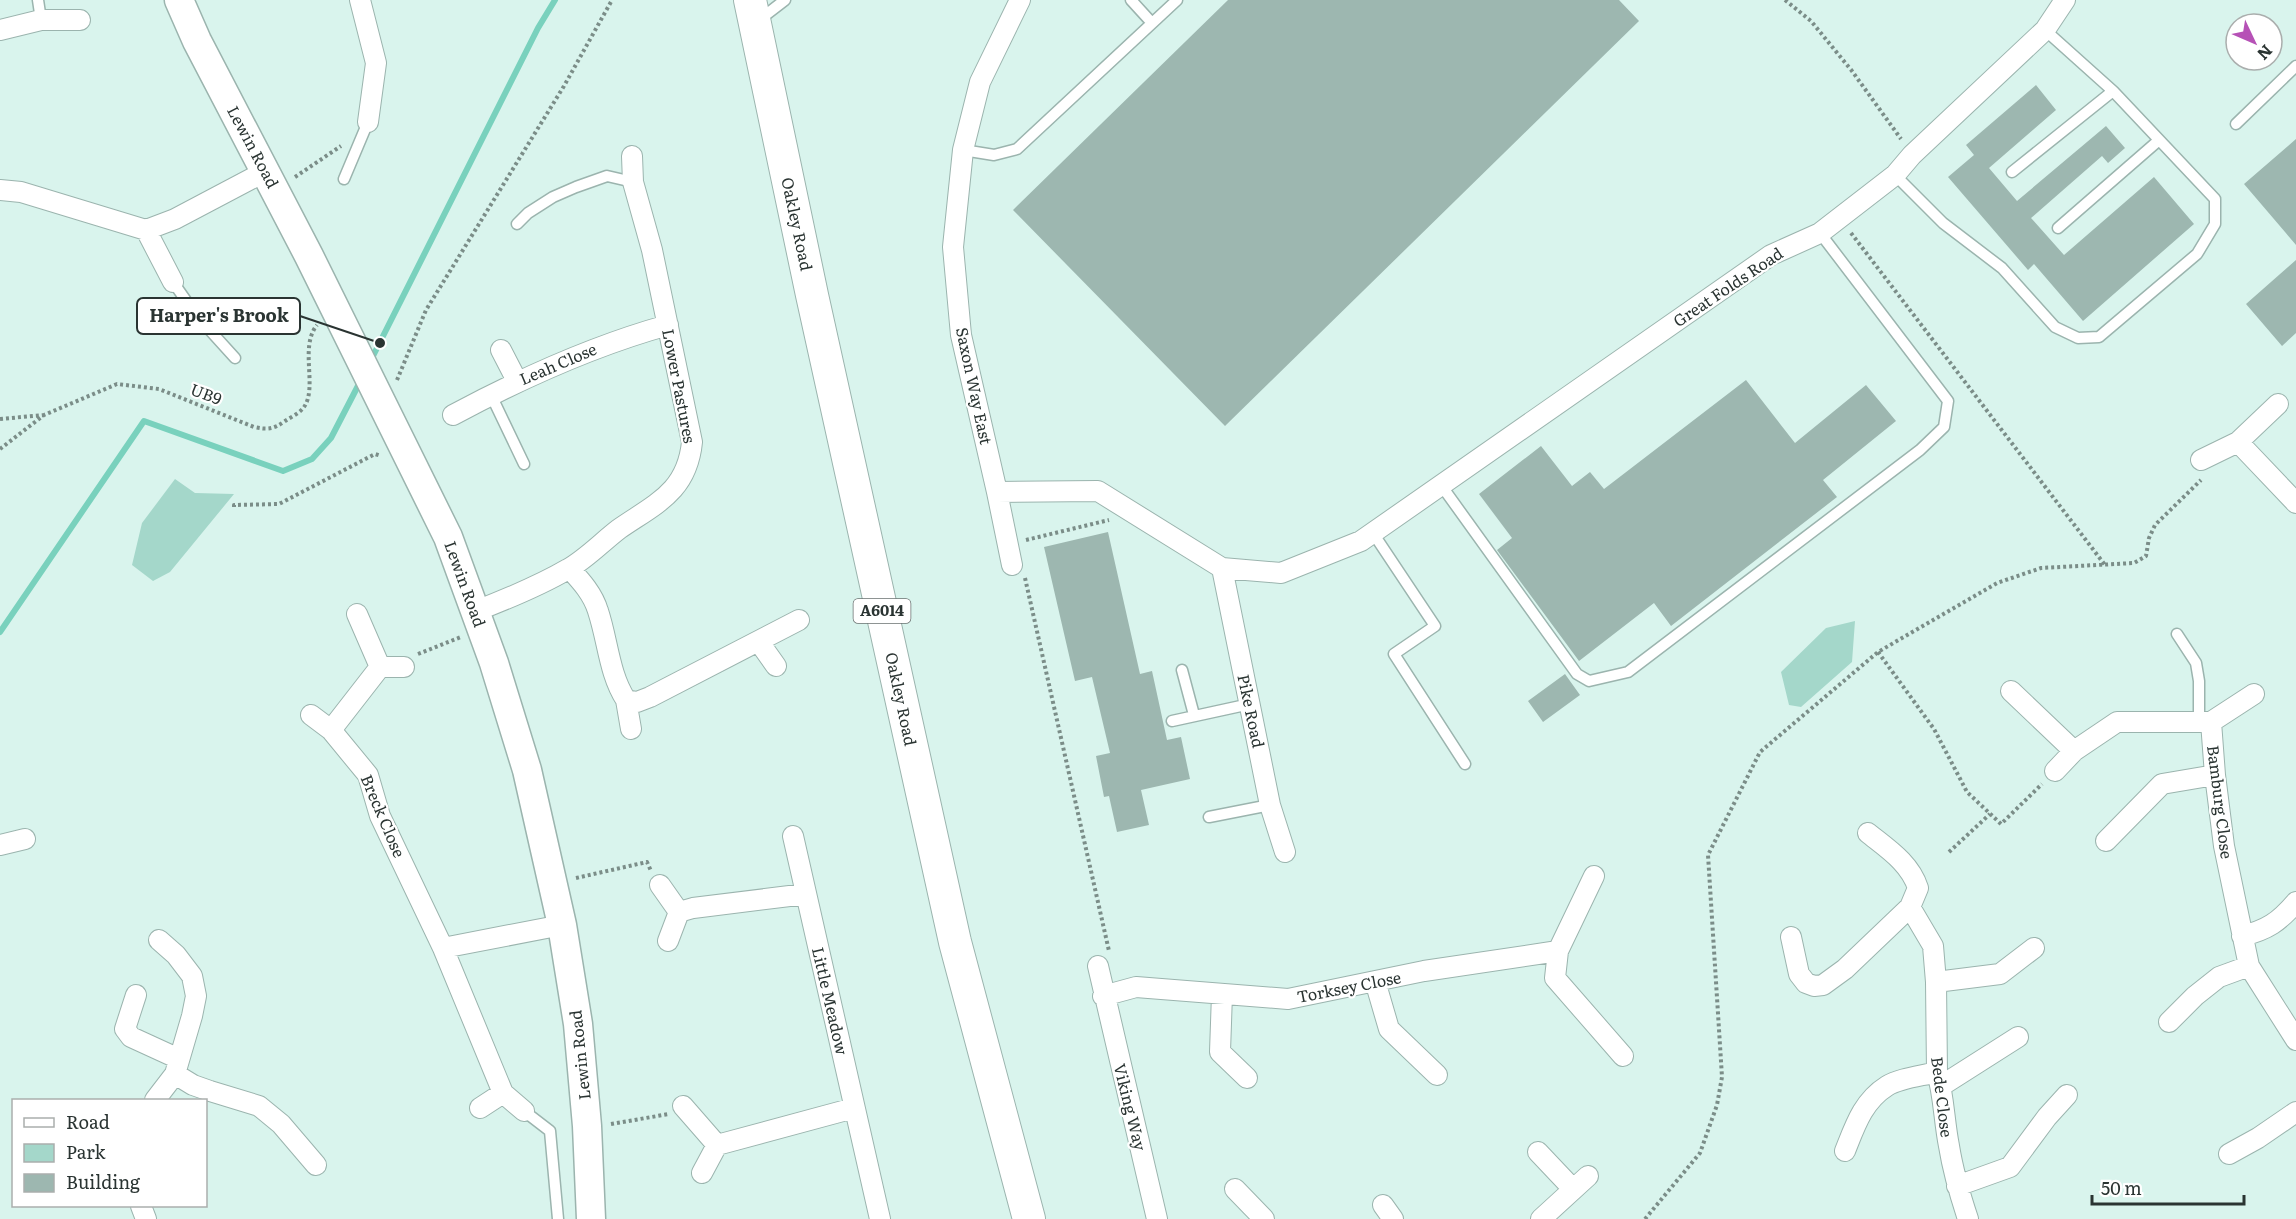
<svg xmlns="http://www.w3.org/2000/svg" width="2296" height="1219" viewBox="0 0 2296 1219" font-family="Literata,serif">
  <rect width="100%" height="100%" fill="#d9f4ed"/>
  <!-- green -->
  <path fill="#a4d7ca" d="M175,479L195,493L234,494L170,572L153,581L132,565L142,523Z
    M1855,621L1852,662L1801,707L1789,705L1781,672L1826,628Z"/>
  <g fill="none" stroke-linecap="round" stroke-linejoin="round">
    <!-- stream -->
    <path stroke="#79d1bd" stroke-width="6" d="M371,360L538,28L555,0
      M0,632L144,421L283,471L312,459L331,438L361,380"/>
  </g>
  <!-- building -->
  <path fill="#9db7b0" d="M1228,0H1619L1639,21L1225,426L1013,210Z
    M2036,85L2056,110L1989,168L2017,201L2106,126L2125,148L2108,163L2102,156L2031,218L2064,255L2154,177L2194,224L2083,321L2034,264L2028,270L1948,177L1974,155L1966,145Z
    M2296,139V245L2244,184Z
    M2296,260V333L2282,346L2246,304Z
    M1746,380L1795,443L1866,385L1896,421L1823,480L1837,497L1671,626L1654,603L1579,661L1497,550L1512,538L1479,494L1541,446L1572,486L1590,472L1604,489Z
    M1108,532L1140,674L1152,671L1167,740L1181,737L1190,779L1141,790L1149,825L1117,832L1109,796L1104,797L1096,756L1110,753L1092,677L1075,681L1044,547Z
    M1565,674L1580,695L1543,722L1528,701Z"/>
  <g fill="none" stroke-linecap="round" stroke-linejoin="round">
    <defs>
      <path id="lane" d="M38,0L41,20
        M1131,0L1152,23
        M759,20L785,0
        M2236,124L2296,66
        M963,150L994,155L1017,149L1177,0
        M2012,172L2113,91
        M1895,175L1943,223L2002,268L2055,327L2078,338L2099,337L2197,254L2215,224V199L2113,91L2045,30
        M344,179L368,122
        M517,224L528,213L553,197L576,187L607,176L633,182
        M2058,228L2158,141
        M173,282L196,315L235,358
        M491,395L524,464
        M1441,485L1577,674L1589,681L1628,672L1920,450L1944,427L1948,401L1820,233
        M1373,533L1435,626L1394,654L1465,764
        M2177,634L2196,663L2199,681V722
        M1182,670L1194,715
        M1172,721L1250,704
        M1209,817L1270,805
        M524,1111L550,1131L558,1219"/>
      <path id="street" d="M360,0L376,63L368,122
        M0,30L41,20H80
        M0,190L21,192L146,230L175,219L266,171
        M146,230L173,282
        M501,350L517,381
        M453,415C522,378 592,346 668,325
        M2238,442L2296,503
        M2201,460L2238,442L2278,404
        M997,492L1098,491L1222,568L1281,573L1361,541L1771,255L1820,233L1895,175L1912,155L2045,30L2065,0
        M1012,565L997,492L961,335L953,247L963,150L980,82L1020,0
        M1222,568L1270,805L1285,852
        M570,569C581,581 593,594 598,611C608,641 609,674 626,700L637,702L650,697L799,620
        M476,611C507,599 539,586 568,569C586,559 602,542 619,529C655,504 687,492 692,442L652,250L633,182L632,156
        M357,614L380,667
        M759,642L776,666
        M380,667L331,730L368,775L380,816L443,948L562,925
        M380,667H404
        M2011,691L2074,751
        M626,700L631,729
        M311,715L331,730
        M2211,722L2254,694
        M2055,771L2074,751L2117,722H2211L2215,775L2224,846L2249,966L2296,1040
        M793,836L880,1219
        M2106,841L2162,784L2215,775
        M0,845L25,839
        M1594,876L1558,951L1555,978L1623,1056
        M660,885L679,912
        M1910,907L1933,946L1936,982L1937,1072C1944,1096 1944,1121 1949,1146C1953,1171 1960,1195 1968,1219
        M679,912L693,908L806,894
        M2242,936C2267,930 2279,922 2296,902
        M1791,937L1799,974L1806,983L1814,986L1823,985L1845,969L1910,907L1918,888C1910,863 1888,849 1868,833
        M668,941L679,912
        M443,948L503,1093L524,1111
        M1098,966L1157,1219
        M1375,981L1389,1029L1437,1075
        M1936,982L2000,974L2034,948
        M1222,994L1220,1052L1247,1078
        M136,995L125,1029L131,1037L179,1059
        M1103,996L1136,987L1288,999L1424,971L1558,951
        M2169,1022L2195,996L2219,977L2249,966
        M175,1074L193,1085L210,1091L259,1106L281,1124L316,1165
        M1941,1086L2018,1037
        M155,1100L175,1074L192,1016L196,996L192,976L176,955L159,940
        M683,1106L717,1145
        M480,1108L503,1093
        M1845,1151C1855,1126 1863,1101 1887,1086C1900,1078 1922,1076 1937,1072
        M1538,1152L1573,1189
        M2229,1154L2258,1138L2296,1112
        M702,1173L717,1145L854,1108
        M1957,1186L2010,1167L2047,1117L2067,1095
        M1235,1189L1264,1219
        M1383,1205L1393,1219
        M141,1206L146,1219
        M1541,1219L1588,1176"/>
      <path id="secondary" d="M179,0L197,41L309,256L448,537L494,663L527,770L562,925L578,1024L587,1126L591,1219"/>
      <path id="primary" d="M750,0L812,295L955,942L1029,1219"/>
    </defs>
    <!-- lane casing -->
    <use href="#lane" stroke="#9bb4ae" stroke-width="13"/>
    <!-- street casing -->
    <use href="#street" stroke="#9bb4ae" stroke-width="22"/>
    <!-- secondary casing -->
    <use href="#secondary" stroke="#9bb4ae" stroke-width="31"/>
    <!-- primary casing -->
    <use href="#primary" stroke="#9bb4ae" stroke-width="34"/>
    <!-- path -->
    <path stroke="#7b8d88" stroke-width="4" stroke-dasharray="3 3" stroke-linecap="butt" d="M1785,0L1811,21L1852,71L1901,139
      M295,177L341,146
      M1851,233L2105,565
      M397,380L426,310L564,86L612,0
      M0,419L44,415
      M0,449L44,415L117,384L159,389L254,427C268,430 274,429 285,421C291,417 300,413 304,407C318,387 299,347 317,325
      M234,507V505L279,504L375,454L381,456
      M1026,540L1109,520
      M1025,578L1109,951
      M1878,652L1934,729L1967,792L2001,824L2042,784
      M418,654L461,637
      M1949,852L1990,814
      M576,878L647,862L651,871
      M611,1124L669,1114
      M1645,1219L1700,1153L1717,1105L1722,1077L1708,855L1760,752L1878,652L1997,583L2041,568L2134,563L2146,556L2149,538L2155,525L2201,480"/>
    <!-- lane -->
    <use href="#lane" stroke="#fff" stroke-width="10"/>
    <!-- street -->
    <use href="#street" stroke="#fff" stroke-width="20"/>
    <!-- secondary -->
    <use href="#secondary" stroke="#fff" stroke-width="28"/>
    <!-- primary -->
    <use href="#primary" stroke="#fff" stroke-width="32"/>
  </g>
  <g text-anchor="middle" stroke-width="4.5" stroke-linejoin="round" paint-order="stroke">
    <!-- shield labels -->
    <rect fill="#fff" stroke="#6a7170" stroke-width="1.5" x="853.5" y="599" width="57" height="24" rx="4.5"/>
    <g font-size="15" font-weight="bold" fill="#2a3432">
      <text x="882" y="616">A6014</text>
    </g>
    <!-- street labels -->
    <g font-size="16" fill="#2a3432" stroke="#fff">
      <text transform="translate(253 147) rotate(62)" y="6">Lewin Road</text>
      <text transform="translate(797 224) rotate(78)" y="6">Oakley Road</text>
      <text transform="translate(1728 287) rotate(-34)" y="6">Great Folds Road</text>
      <text transform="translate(558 364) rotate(-23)" y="6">Leah Close</text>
      <text transform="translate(679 386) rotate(79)" y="6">Lower Pastures</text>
      <text transform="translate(974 386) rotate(78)" y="6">Saxon Way East</text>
      <text transform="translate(206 394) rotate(21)" y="6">UB9</text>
      <text transform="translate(465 584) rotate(70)" y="6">Lewin Road</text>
      <text transform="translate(901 699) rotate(78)" y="6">Oakley Road</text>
      <text transform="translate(1251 711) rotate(78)" y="6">Pike Road</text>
      <text transform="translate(2220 802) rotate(83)" y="6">Bamburg Close</text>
      <text transform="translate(383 816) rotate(67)" y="6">Breck Close</text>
      <text transform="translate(1349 987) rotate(-11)" y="6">Torksey Close</text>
      <text transform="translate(830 1001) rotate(77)" y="6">Little Meadow</text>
      <text transform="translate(580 1055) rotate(-96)" y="6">Lewin Road</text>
      <text transform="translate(1942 1097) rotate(83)" y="6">Bede Close</text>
      <text transform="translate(1130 1107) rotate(76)" y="6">Viking Way</text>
    </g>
  </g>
  <!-- callouts -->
  <path fill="none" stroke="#2a3432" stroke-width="2" d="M380 343L300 316"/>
  <circle fill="#2a3432" stroke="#fff" stroke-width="2" cx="380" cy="343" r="6"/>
  <rect fill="#fff" stroke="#2a3432" stroke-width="2" x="137" y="298" width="163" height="36" rx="6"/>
  <g font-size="18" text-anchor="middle" font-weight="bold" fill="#2a3432">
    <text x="219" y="322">Harper's Brook</text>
  </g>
  <!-- legend -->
  <rect x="12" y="1099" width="195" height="108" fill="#ffffff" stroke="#aaaead" stroke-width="1.5"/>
  <rect x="24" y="1118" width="30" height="9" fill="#ffffff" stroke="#aaaead" stroke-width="1.5"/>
  <text x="66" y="1129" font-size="18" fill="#2a3432">Road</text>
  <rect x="24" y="1144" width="30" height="18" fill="#a4d7ca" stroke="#aaaead" stroke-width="1.5"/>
  <text x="66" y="1159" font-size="18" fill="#2a3432">Park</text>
  <rect x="24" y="1174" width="30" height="18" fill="#9db7b0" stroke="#aaaead" stroke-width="1.5"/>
  <text x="66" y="1189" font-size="18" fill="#2a3432">Building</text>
  <!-- north arrow -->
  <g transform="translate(2254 42) rotate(134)"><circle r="28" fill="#ffffff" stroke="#aaaead" stroke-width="1.5"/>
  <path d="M0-4.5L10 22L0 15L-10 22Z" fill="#b651b6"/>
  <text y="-9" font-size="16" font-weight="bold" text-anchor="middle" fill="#2a3432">N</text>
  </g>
  <!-- scale -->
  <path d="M2092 1195v9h152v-9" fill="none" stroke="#2a3432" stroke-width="3"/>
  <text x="2101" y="1195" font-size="18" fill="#2a3432" stroke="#ffffff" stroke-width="4.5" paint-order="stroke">50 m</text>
</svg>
